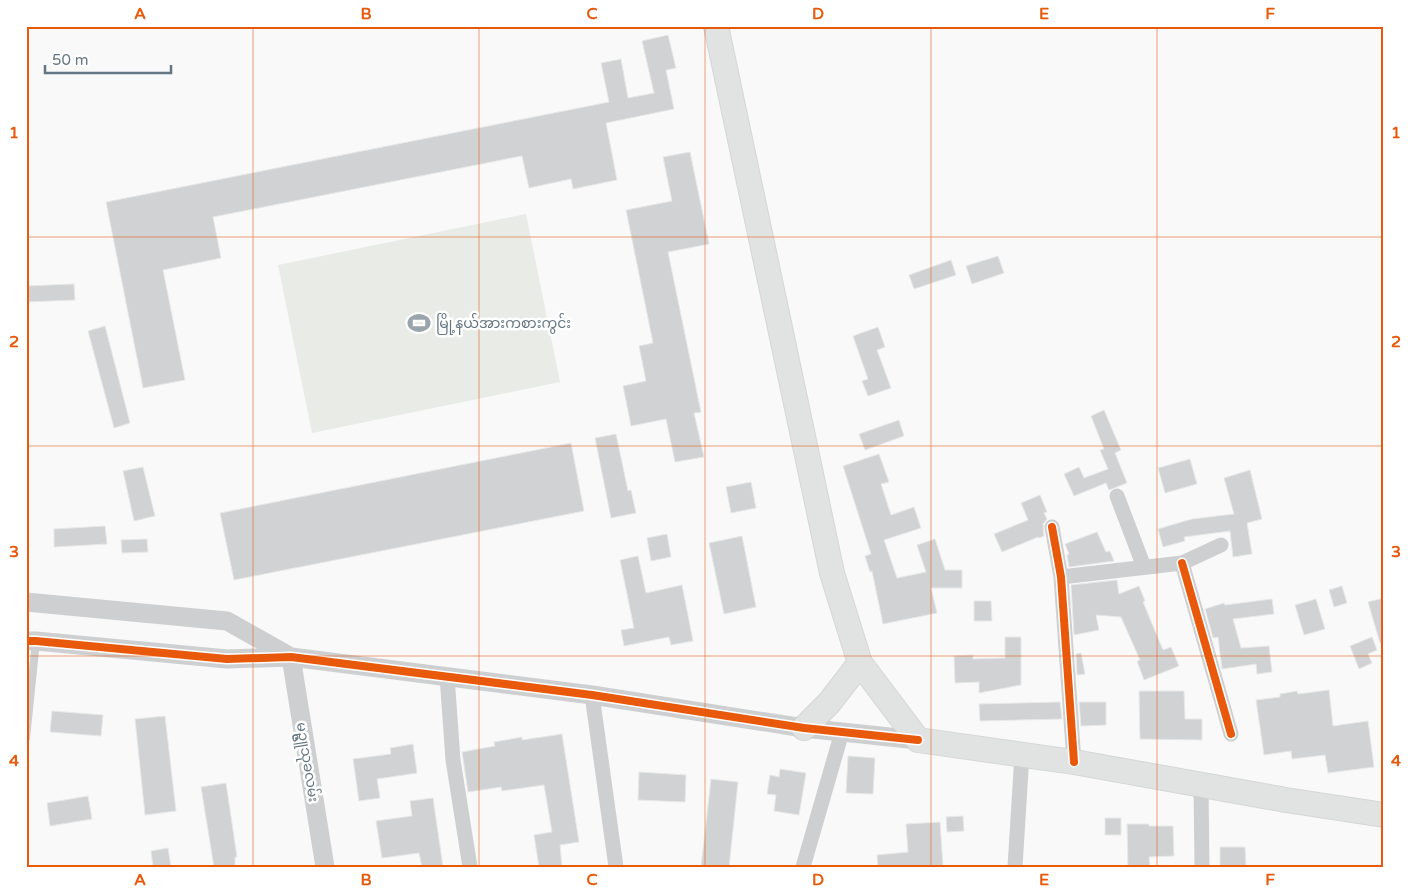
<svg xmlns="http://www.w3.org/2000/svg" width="1410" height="893" viewBox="0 0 1410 893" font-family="'Varela Round','Noto Sans Myanmar',sans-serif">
  <rect width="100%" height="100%" fill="#f9f9f9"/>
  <!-- green -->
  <path fill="#e8ebe6" d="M526,214L560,382L312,433L278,265Z"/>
  <!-- building -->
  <path fill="#d0d2d3" stroke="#e8e8e8" d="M668,35L676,68L666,70L674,109L606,123L617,180L573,189L571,179L529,188L522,156L213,217L221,258L163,270L185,380L143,388L106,202L609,102L601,63L621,59L628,98L654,93L642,41Z
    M690,152L709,244L668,252L701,412L694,413L704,457L675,462L666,419L631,426L623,386L646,381L639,346L653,343L626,210L672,201L663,157Z
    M998,256L1004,273L972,284L966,266Z
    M951,260L956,275L914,289L909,275Z
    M74,284L75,300L26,302V286Z
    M105,326L130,423L114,428L88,331Z
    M878,327L885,347L877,350L891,388L868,396L862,381L868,379L853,336Z
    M1104,410L1121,450L1115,453L1127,483L1109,490L1106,483L1074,496L1064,474L1079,467L1084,478L1108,469L1100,450L1104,449L1091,416Z
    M899,420L904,436L865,450L859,434Z
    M616,434L628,491L631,490L636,513L611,518L595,438Z
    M571,443L584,511L234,580L220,513Z
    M879,454L889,482L881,484L891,515L914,507L921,528L884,540L897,578L926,572L917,545L935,539L945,570H962V588H931L937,613L883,624L872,571L870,572L865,556L871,554L843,466Z
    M1190,459L1197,484L1165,493L1158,468Z
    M143,467L155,516L134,521L123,471Z
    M1250,470L1262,519L1247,523L1252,554L1233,557L1230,531L1184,537L1185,541L1163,547L1158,529L1192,519L1234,514L1224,478Z
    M751,482L756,508L731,513L726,487Z
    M1040,495L1047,512L1044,513L1047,519L1043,524L1044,536L1039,538L1038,537L1002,552L994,534L1028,520L1021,503Z
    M105,526L107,544L54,547V529Z
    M1097,532L1106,552L1110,551L1114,561L1069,567L1067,555L1069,554L1065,544Z
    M667,534L671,557L651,561L647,538Z
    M742,536L756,607L724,614L709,543Z
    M147,539L148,552L122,553L121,540Z
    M638,556L646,593L682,585L693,641L671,645L669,637L624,646L621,630L634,628L620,560Z
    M1117,580L1119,594L1139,586L1145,601L1143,602L1163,650L1171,647L1179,666L1144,680L1137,661L1140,660L1121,617L1096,615L1099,630L1074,635L1071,585Z
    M1342,586L1347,603L1334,607L1329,590Z
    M1384,598V642L1380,643L1368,602Z
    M1272,599L1274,614L1233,619L1241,648L1269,646L1272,672L1257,674L1256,664L1222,669L1218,637L1213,638L1205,609L1224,603L1225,605Z
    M1316,599L1325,629L1304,635L1295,605Z
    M974,601H991L992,621H974Z
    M1005,637H1021V685L979,693V682L955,683L954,656L973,655V659L1005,658Z
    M1372,637L1377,650L1368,654L1372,663L1359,669L1350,646Z
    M1081,653L1085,674L1077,675L1076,654Z
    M1329,690L1333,726L1368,721L1374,767L1328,773L1325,755L1292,759L1291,751L1264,755L1256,700L1280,697V694L1297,691L1298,694Z
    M1139,691H1184L1185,719H1202V740L1140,739Z
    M1060,702L1062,719L980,721L979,704Z
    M1079,702H1106V725L1081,726Z
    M52,711L103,715L101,736L50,732Z
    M165,716L176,811L145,815L135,719Z
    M562,734L579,842L560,845L562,867H539L534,835L552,832L544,785L502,791L501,787L468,792L462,752L495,746L494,742L522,737V740Z
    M413,744L417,773L377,779L380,798L359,801L353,759L391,754L390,748Z
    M848,756L875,758L873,794L846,793Z
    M780,769L806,773L799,815L774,811L776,795L767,794L770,775L779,777Z
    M639,772L686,775L685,802L638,800Z
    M711,779L738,782L729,867H701Z
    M226,783L237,857H235V867H214L201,787Z
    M88,796L92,819L50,826L47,803Z
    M433,798L443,867H422L419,853L382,858L376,821L412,816L410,801Z
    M963,816L964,831L947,832L946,817Z
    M1105,818H1121V835H1105Z
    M940,822L943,867H878L877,855L908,852L906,824Z
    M1127,824H1149V826H1173L1174,856L1149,857L1150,867H1128Z
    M1220,847H1245L1246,867H1220Z
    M168,848L171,867H153L151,851Z"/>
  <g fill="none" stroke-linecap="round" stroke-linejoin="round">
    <defs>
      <path id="primary" d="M716,26L832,573L860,663L918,740L1074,762L1286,800L1384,815
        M804,728L829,703L860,663"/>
    </defs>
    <!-- primary casing -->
    <use href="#primary" stroke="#d5d6d7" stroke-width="26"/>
    <!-- service -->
    <path stroke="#cecfd0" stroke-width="8" d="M26,738L36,641"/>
    <!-- minor -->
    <path stroke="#cecfd0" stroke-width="15" d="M1117,496L1144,567
      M1052,527L1061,577L1074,762
      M1182,563L1231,734
      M1061,577L1182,563L1221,545
      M447,676L453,760L470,867
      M592,695L616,867
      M1201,786L1202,867
      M803,867L842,732
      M1015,867L1022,754"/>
    <!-- tertiary -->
    <path stroke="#cecfd0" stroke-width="19" d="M26,602L227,621L291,657
      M26,641H36L227,659L291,657L592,695L804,728L918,740
      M291,657L325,867"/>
    <!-- primary -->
    <use href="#primary" stroke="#e1e2e2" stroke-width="24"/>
    <defs>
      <path id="cycleway" d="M1052,527L1061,577L1074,762
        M1182,563L1231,734
        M26,641H36L227,659L291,657L592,695L804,728L918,740"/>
    </defs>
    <!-- cycleway casing -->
    <use href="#cycleway" stroke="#fff" stroke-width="11"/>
    <!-- cycleway -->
    <use href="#cycleway" stroke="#e8590c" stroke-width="8"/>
  </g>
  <!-- grid -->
  <path fill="none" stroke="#e8590c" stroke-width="1" stroke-opacity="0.55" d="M253,26V867M479,26V867M705,26V867M931,26V867M1157,26V867M26,237H1384M26,446H1384M26,656H1384"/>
  <!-- icons -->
  <defs>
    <symbol id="stadium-bare" viewBox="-9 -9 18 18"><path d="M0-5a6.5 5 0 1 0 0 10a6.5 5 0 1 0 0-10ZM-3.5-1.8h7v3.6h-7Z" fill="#99a4ac" stroke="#fff" stroke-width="2.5" paint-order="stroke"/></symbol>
  </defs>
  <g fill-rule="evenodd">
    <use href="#stadium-bare" x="403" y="307" width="32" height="32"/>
  </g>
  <g text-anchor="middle" stroke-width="5" stroke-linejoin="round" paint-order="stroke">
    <!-- poi labels -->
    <g font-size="14" fill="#657683" stroke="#fff" text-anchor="start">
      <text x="436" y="328">မြို့နယ်အားကစားကွင်း</text>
    </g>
    <!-- street labels -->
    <g font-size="14" fill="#657683" stroke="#fff">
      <text transform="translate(308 762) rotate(81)" y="5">မဥ္ဇူသုခလမ်း</text>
    </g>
  </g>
  <!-- border -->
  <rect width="1410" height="893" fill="none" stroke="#ffffff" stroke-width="55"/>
  <!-- scale -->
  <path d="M45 65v8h126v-8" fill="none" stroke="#657683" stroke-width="2.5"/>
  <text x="52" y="65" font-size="15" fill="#657683" stroke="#ffffff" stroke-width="4" paint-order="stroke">50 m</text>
  <rect x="28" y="28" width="1354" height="838" fill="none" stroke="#e8590c" stroke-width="2"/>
  <g font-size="16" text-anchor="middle" font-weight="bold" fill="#e8590c">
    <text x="140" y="19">A</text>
    <text x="366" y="19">B</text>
    <text x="592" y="19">C</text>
    <text x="818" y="19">D</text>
    <text x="1044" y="19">E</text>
    <text x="1270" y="19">F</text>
    <text x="14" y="138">1</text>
    <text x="1396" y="138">1</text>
    <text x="14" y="347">2</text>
    <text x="1396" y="347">2</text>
    <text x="14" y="557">3</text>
    <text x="1396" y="557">3</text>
    <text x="14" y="766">4</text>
    <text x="1396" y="766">4</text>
    <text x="140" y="885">A</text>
    <text x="366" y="885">B</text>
    <text x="592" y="885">C</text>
    <text x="818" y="885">D</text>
    <text x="1044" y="885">E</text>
    <text x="1270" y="885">F</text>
  </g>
</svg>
